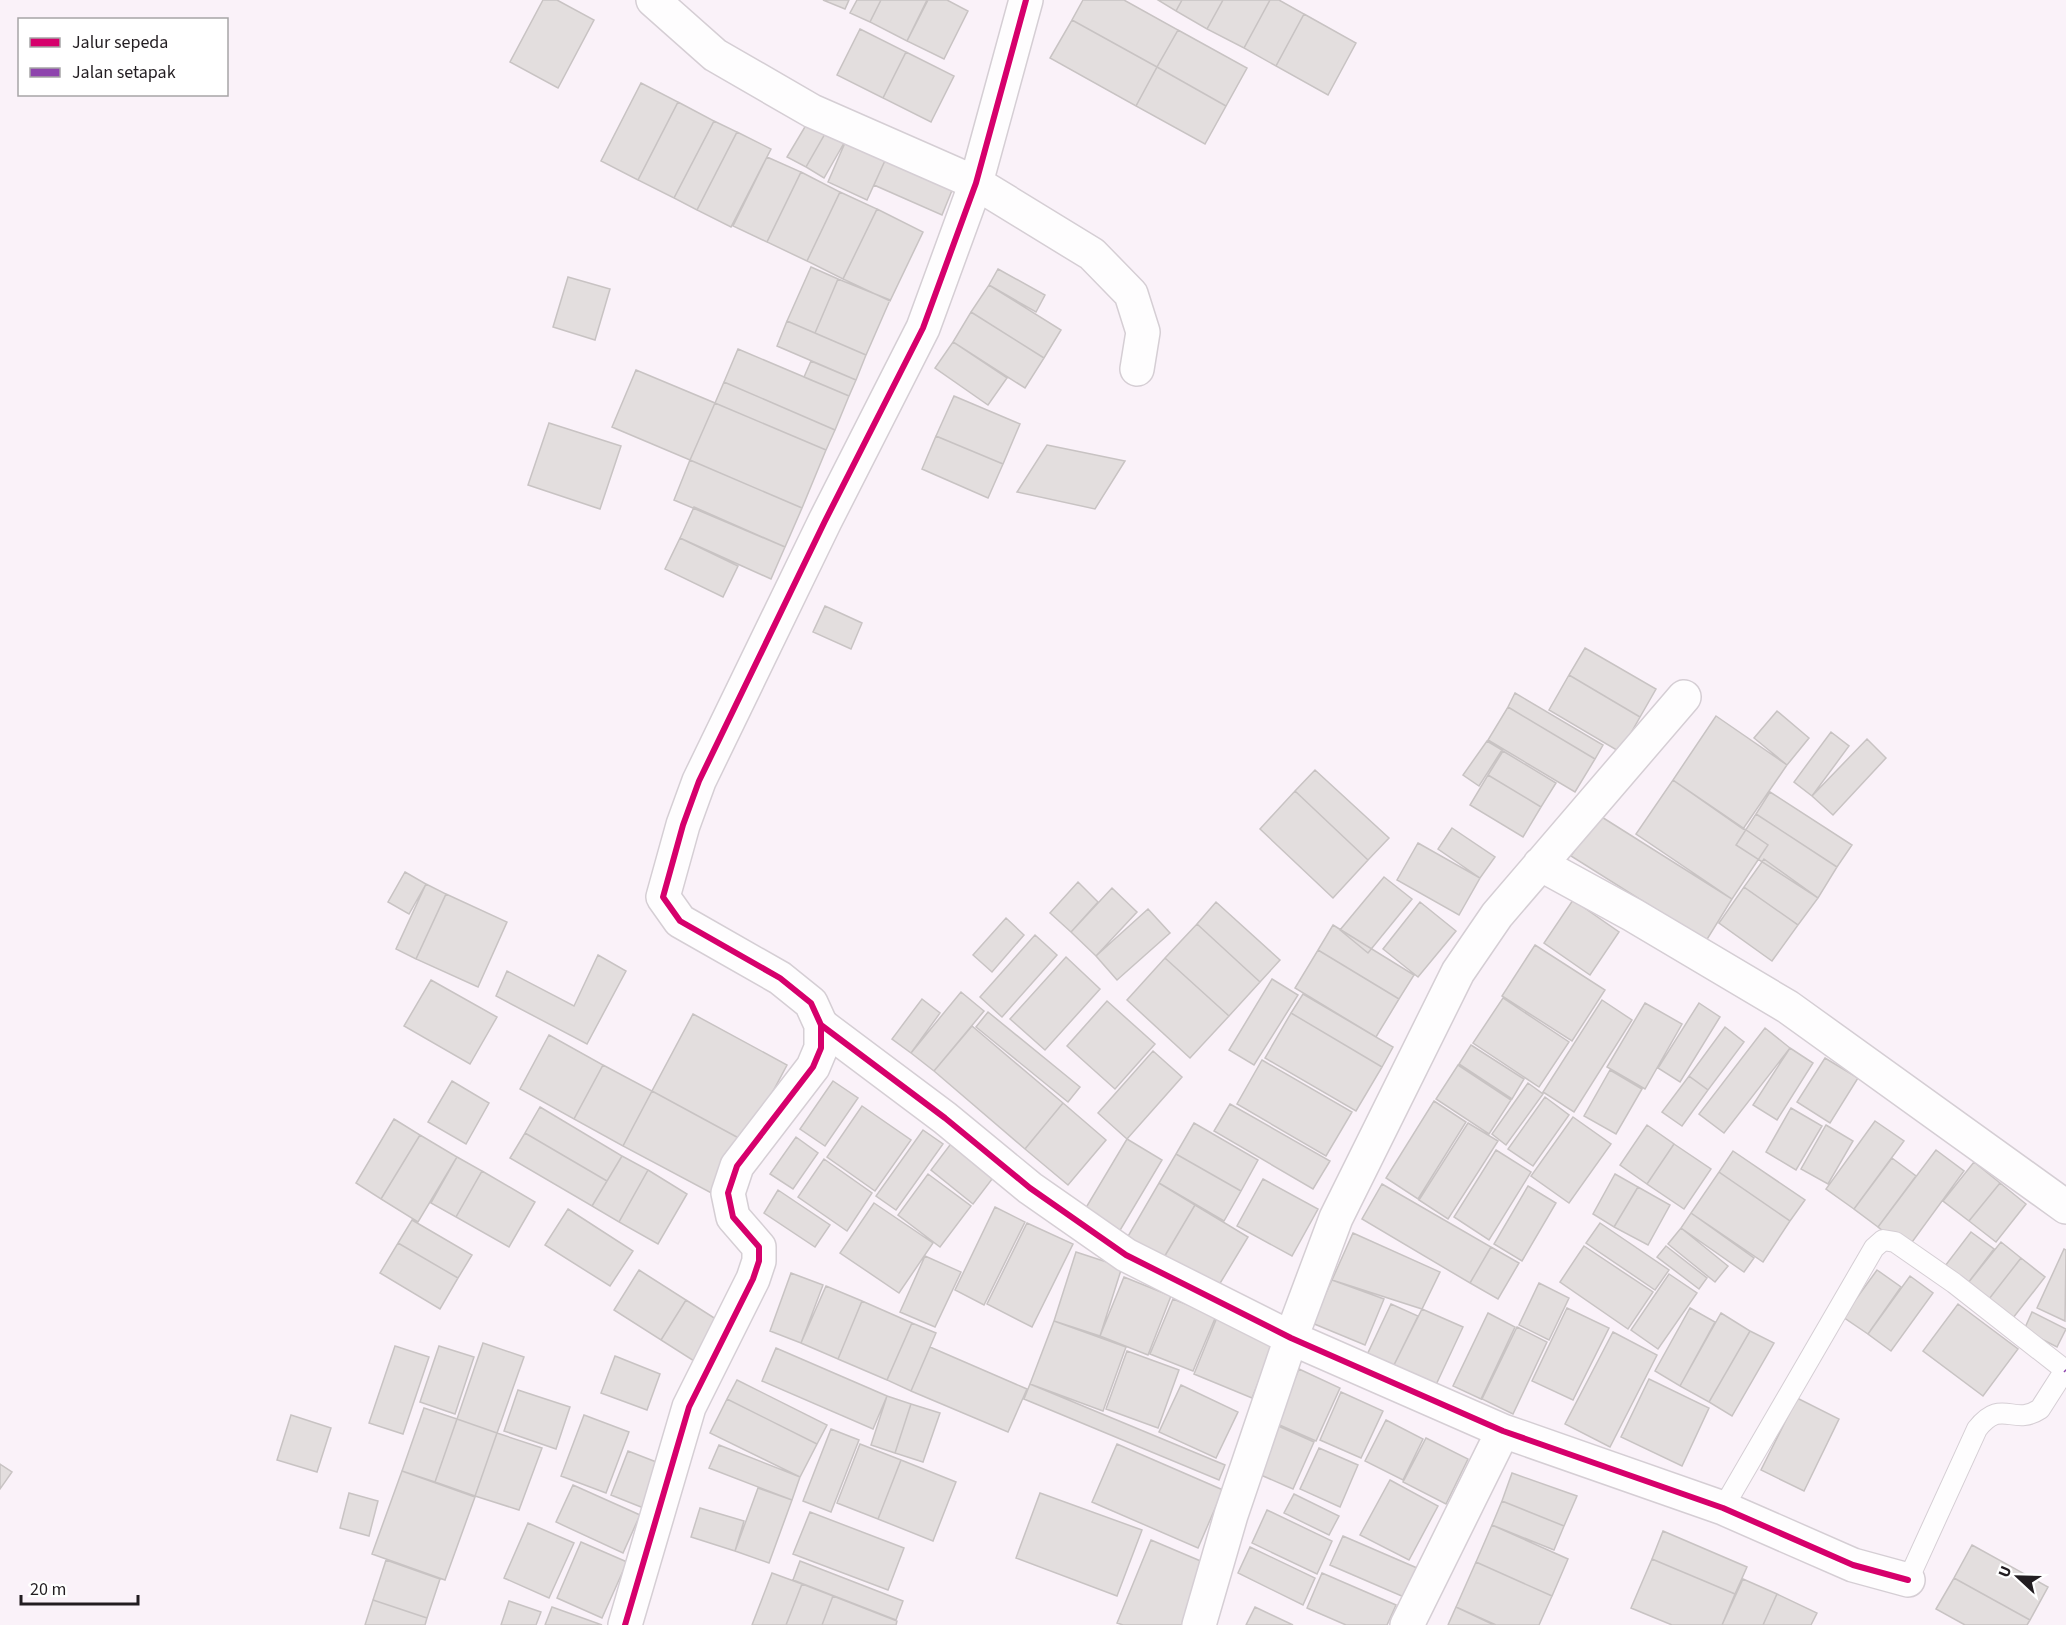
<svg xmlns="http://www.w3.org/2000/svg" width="2066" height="1625" viewBox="0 0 2066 1625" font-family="'Source Sans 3',sans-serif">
  <rect width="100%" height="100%" fill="#faf2f9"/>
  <!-- building -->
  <path fill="#e3dede" stroke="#c8c3c3" stroke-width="1.5" d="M543,0H557L594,20L558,88L510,62Z
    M823,0H849L845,9Z
    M857,0H881L870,22L850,13Z
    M881,0H928L907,41L870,22Z
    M927,0H947L968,11L944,59L907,41Z
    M1083,0H1124L1178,30L1157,67L1072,20Z
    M1158,0H1182L1176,11Z
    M1182,0H1223L1207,29L1176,11Z
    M1223,0H1270L1244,48L1207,29Z
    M1270,0H1279L1304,14L1276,66L1244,48Z
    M1304,14L1356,43L1328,95L1276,66Z
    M1072,20L1157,67L1136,106L1050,58Z
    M860,29L906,52L883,98L837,75Z
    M1178,30L1247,68L1226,106L1157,67Z
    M906,52L954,76L931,122L883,98Z
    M1157,67L1226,106L1205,144L1136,106Z
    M641,83L678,102L638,180L601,161Z
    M678,102L714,121L674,198L638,180Z
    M812,115L830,125L806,167L787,157Z
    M714,121L737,132L697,210L674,198Z
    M830,125L848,136L824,178L806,167Z
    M737,132L771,149L731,227L697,210Z
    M848,136L888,154L867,200L828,182Z
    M888,154L955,183L942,215L874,185Z
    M767,157L801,172L767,242L733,226Z
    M801,172L840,192L807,261L767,242Z
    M840,192L877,209L843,279L807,261Z
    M877,209L923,232L890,301L843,279Z
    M811,267L838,279L815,333L787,321Z
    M998,269L1045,295L1036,312L989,285Z
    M568,277L610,289L595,340L553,327Z
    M838,279L890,300L866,355L815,333Z
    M989,285L1061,330L1044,358L971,312Z
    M971,312L1044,358L1025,388L953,342Z
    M787,321L866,355L856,380L777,346Z
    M953,342L1007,378L988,405L935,368Z
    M738,349L849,396L835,430L724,382Z
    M811,361L856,380L849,396L804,377Z
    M636,370L715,403L690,460L612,427Z
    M724,382L835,430L826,450L715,403Z
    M954,396L1020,424L1003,464L936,436Z
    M715,403L826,450L802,508L690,460Z
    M549,423L621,446L600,509L528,485Z
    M936,436L1003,464L988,498L922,469Z
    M1047,445L1125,461L1095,509L1017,492Z
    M690,460L802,508L785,547L674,500Z
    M694,507L785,547L771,579L680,538Z
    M680,538L738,566L723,597L665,569Z
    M825,606L862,623L851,649L813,632Z
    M1585,648L1656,689L1640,717L1569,675Z
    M1569,675L1640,717L1620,752L1549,710Z
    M1515,693L1603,745L1595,759L1508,707Z
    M1508,707L1595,759L1575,792L1488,740Z
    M1777,711L1809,738L1787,765L1754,738Z
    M1716,716L1787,765L1743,829L1673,780Z
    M1831,732L1849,746L1812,796L1794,782Z
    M1867,739L1886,758L1833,815L1812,796Z
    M1487,741L1502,750L1479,786L1463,775Z
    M1503,751L1556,783L1541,807L1488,775Z
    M1315,770L1389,838L1368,860L1295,791Z
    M1488,775L1541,807L1523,837L1470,805Z
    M1673,780L1768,845L1732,899L1636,834Z
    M1295,791L1368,860L1333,898L1260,829Z
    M1770,792L1852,845L1837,867L1756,814Z
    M1597,814L1732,899L1706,941L1571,856Z
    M1756,814L1837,867L1818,898L1736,845Z
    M1452,828L1495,857L1480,878L1438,849Z
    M1418,843L1480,878L1459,915L1397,880Z
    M1764,859L1818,898L1798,925L1744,887Z
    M405,872L426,884L409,914L388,902Z
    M1384,877L1412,899L1368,953L1340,930Z
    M1078,882L1098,902L1071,932L1050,913Z
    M426,884L446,894L416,959L396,949Z
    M1744,887L1798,925L1772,961L1719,923Z
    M1112,888L1137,912L1096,956L1071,932Z
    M446,894L507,922L478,987L416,959Z
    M1573,900L1619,932L1590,975L1544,943Z
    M1216,902L1280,960L1260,982L1197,924Z
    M1420,902L1456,931L1418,977L1383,949Z
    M1148,909L1170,933L1117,980L1096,956Z
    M1006,918L1024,935L992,972L973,955Z
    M1197,924L1260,982L1229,1016L1165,958Z
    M1333,925L1414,975L1399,999L1318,950Z
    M1035,935L1057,955L1002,1017L980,997Z
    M1535,945L1605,990L1572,1041L1502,996Z
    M1318,950L1399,999L1376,1037L1295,988Z
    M598,955L626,971L587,1044L496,996L507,971L574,1006Z
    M1066,957L1100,989L1045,1050L1010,1019Z
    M1165,958L1229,1016L1190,1058L1127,1000Z
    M1272,979L1298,995L1254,1065L1229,1050Z
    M431,980L497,1017L470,1064L404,1026Z
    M961,992L984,1011L934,1071L911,1053Z
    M1303,994L1393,1047L1382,1067L1291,1013Z
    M1503,998L1569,1042L1539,1087L1473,1043Z
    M922,999L940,1013L911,1053L892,1039Z
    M1602,1000L1632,1020L1574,1112L1543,1092Z
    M1107,1001L1155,1044L1115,1089L1067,1046Z
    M1645,1003L1682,1024L1645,1089L1607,1067Z
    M1699,1003L1720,1017L1680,1082L1658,1068Z
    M988,1012L1080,1087L1068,1102L976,1027Z
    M1291,1013L1382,1067L1356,1111L1265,1058Z
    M693,1014L787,1065L746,1142L652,1091Z
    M972,1026L1063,1103L1025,1149L934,1071Z
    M1725,1027L1744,1042L1708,1090L1689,1076Z
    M1765,1028L1790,1048L1724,1133L1699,1114Z
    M549,1035L603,1065L574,1119L520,1089Z
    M1471,1045L1524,1079L1512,1099L1459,1064Z
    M1790,1048L1813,1063L1777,1120L1753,1105Z
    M1153,1051L1182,1077L1127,1139L1098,1113Z
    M1825,1058L1858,1078L1830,1123L1797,1102Z
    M1262,1060L1352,1112L1326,1156L1237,1104Z
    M603,1065L652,1091L623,1146L574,1119Z
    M1458,1065L1511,1100L1489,1134L1436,1099Z
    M1610,1070L1642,1089L1616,1134L1584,1116Z
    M1689,1076L1708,1090L1682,1126L1662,1112Z
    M452,1081L489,1103L466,1144L428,1122Z
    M833,1081L858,1098L825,1146L800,1129Z
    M1528,1083L1543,1094L1506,1145L1492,1134Z
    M652,1091L746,1142L717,1196L623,1146Z
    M1545,1097L1569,1115L1533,1166L1508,1149Z
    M1434,1101L1466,1122L1418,1199L1386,1178Z
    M1063,1103L1106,1140L1068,1185L1025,1149Z
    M1230,1104L1330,1161L1313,1189L1214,1131Z
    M862,1106L911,1140L875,1191L827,1157Z
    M540,1107L622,1156L607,1181L525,1133Z
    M1791,1108L1822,1126L1796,1170L1766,1152Z
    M1573,1117L1611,1144L1569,1203L1531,1176Z
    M394,1119L420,1135L381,1199L356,1183Z
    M1875,1121L1904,1141L1854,1209L1826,1189Z
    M1194,1123L1258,1160L1241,1191L1176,1154Z
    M1468,1123L1498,1141L1448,1219L1419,1200Z
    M1647,1125L1674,1144L1647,1184L1620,1165Z
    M1826,1125L1853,1141L1828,1184L1801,1169Z
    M923,1130L943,1144L896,1210L876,1196Z
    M525,1133L607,1181L592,1206L510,1158Z
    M420,1135L457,1157L418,1222L381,1199Z
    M796,1137L818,1153L793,1189L770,1174Z
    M956,1137L999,1170L973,1204L931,1170Z
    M1127,1139L1162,1160L1119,1232L1084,1211Z
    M1674,1144L1711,1169L1684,1209L1647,1184Z
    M1496,1150L1531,1172L1489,1240L1454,1217Z
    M1936,1150L1964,1171L1907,1249L1878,1227Z
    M1733,1151L1805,1200L1790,1221L1719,1172Z
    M1176,1154L1241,1191L1224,1221L1159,1183Z
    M622,1156L648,1170L619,1222L592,1206Z
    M457,1157L482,1171L456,1217L431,1203Z
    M1892,1158L1916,1176L1878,1227L1854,1209Z
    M824,1159L872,1193L847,1231L798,1197Z
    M1974,1162L2000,1183L1969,1221L1943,1201Z
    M648,1170L687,1194L658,1244L619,1222Z
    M482,1171L535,1202L509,1247L456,1217Z
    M1719,1172L1790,1221L1763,1262L1691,1213Z
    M928,1174L971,1206L940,1247L898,1215Z
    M1615,1174L1638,1187L1614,1227L1593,1214Z
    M1263,1179L1318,1209L1292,1256L1237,1226Z
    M1159,1183L1195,1205L1163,1259L1127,1238Z
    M2000,1183L2026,1204L1996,1242L1969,1221Z
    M1382,1184L1491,1247L1470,1283L1362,1219Z
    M1528,1186L1556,1203L1522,1261L1494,1244Z
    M1638,1187L1670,1205L1648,1245L1614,1227Z
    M778,1190L830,1225L815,1247L764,1213Z
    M874,1203L933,1243L899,1293L840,1253Z
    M1195,1205L1248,1237L1216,1290L1163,1259Z
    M995,1207L1025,1222L984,1305L955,1290Z
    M568,1209L633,1251L610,1286L545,1245Z
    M1691,1213L1754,1258L1744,1272L1681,1228Z
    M412,1220L472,1255L458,1278L398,1243Z
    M1027,1223L1073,1244L1032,1327L987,1304Z
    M1600,1223L1669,1270L1655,1290L1586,1243Z
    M1681,1228L1728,1266L1715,1282L1668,1244Z
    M1971,1232L1994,1249L1968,1283L1945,1266Z
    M1353,1233L1440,1272L1422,1309L1332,1280Z
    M2001,1242L2021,1258L1989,1299L1968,1283Z
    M398,1243L458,1278L440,1309L380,1273Z
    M1584,1246L1653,1292L1628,1329L1560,1282Z
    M1666,1246L1707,1278L1699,1289L1657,1257Z
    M1491,1247L1519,1263L1498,1299L1470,1283Z
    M2064,1249L2066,1250L2065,1321L2037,1308Z
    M1076,1252L1122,1267L1100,1336L1054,1321Z
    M925,1256L961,1272L935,1327L900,1312Z
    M2021,1258L2045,1277L2013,1318L1989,1299Z
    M639,1270L686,1300L661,1340L614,1310Z
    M1877,1270L1901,1287L1868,1334L1843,1317Z
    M791,1273L823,1285L801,1343L770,1331Z
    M1669,1274L1697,1293L1658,1349L1631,1330Z
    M1910,1276L1933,1293L1891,1351L1868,1334Z
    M1124,1277L1171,1296L1148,1355L1100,1336Z
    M1332,1280L1384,1299L1365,1345L1312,1323Z
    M1539,1283L1569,1298L1549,1340L1519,1325Z
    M826,1286L862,1301L838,1359L801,1343Z
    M1173,1299L1216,1316L1193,1371L1150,1354Z
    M686,1300L719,1321L694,1361L661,1340Z
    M862,1301L912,1323L887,1380L838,1359Z
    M1391,1304L1418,1316L1392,1369L1366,1357Z
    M1958,1304L2018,1349L1983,1396L1923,1351Z
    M1567,1308L1609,1328L1573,1400L1532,1381Z
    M1690,1308L1715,1322L1680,1386L1655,1371Z
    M1422,1309L1463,1327L1434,1389L1392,1369Z
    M2032,1312L2066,1329L2057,1347L2024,1330Z
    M1488,1313L1515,1327L1481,1399L1453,1386Z
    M1721,1313L1750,1331L1709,1402L1680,1386Z
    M1218,1315L1276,1339L1252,1398L1194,1374Z
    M1054,1321L1126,1347L1103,1411L1030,1384Z
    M912,1323L936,1333L911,1391L887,1380Z
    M1517,1327L1547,1342L1513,1414L1482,1399Z
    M1750,1331L1774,1343L1732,1416L1709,1402Z
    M1613,1332L1657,1355L1610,1447L1565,1424Z
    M483,1343L524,1357L497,1433L457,1419Z
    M395,1346L429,1357L403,1434L369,1423Z
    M439,1346L474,1357L455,1414L420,1402Z
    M930,1347L1027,1389L1008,1432L911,1391Z
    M776,1348L887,1396L873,1429L762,1381Z
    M1127,1351L1179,1370L1158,1428L1106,1409Z
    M615,1356L660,1374L647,1410L601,1393Z
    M1299,1369L1340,1388L1316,1441L1275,1423Z
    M1649,1379L1709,1408L1682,1466L1621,1437Z
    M737,1380L827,1425L817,1444L727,1399Z
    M1030,1384L1225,1465L1219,1480L1024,1399Z
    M1181,1385L1238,1412L1216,1458L1159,1432Z
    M518,1390L570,1407L556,1449L504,1431Z
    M1341,1392L1383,1411L1361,1458L1320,1440Z
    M887,1396L911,1404L895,1453L871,1445Z
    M1797,1398L1839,1419L1804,1491L1761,1470Z
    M727,1399L817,1444L800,1477L710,1433Z
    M911,1404L940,1413L923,1462L895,1453Z
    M424,1408L457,1419L435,1482L402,1471Z
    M291,1415L331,1428L317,1472L277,1460Z
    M584,1415L629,1432L606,1493L561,1476Z
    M457,1419L497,1433L475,1496L435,1482Z
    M1386,1420L1423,1439L1403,1480L1365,1461Z
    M1276,1425L1314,1442L1293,1489L1254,1472Z
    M831,1429L859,1440L831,1512L803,1501Z
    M497,1433L542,1448L519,1510L475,1496Z
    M1426,1438L1468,1459L1446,1504L1403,1482Z
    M860,1444L901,1460L878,1519L837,1503Z
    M1117,1444L1223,1490L1198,1548L1092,1502Z
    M719,1445L800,1477L792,1500L709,1468Z
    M1319,1448L1358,1465L1340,1507L1300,1489Z
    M628,1451L664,1465L646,1509L611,1495Z
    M901,1460L956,1482L933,1541L878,1519Z
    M0,1464L12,1472L0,1489Z
    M402,1471L475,1497L445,1580L372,1554Z
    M1512,1473L1577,1496L1564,1526L1502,1501Z
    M1390,1480L1438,1506L1409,1560L1360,1535Z
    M573,1485L640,1515L623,1553L556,1522Z
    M758,1488L792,1500L769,1563L735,1551Z
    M349,1493L378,1501L369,1536L340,1528Z
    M1040,1493L1142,1530L1117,1596L1016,1558Z
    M1294,1494L1339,1516L1329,1535L1284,1513Z
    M1502,1501L1564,1526L1554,1550L1492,1525Z
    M700,1508L744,1521L735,1551L691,1537Z
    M1267,1510L1332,1541L1317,1574L1252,1543Z
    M810,1512L904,1548L888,1590L793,1554Z
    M528,1523L574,1543L549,1598L504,1578Z
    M1492,1525L1568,1559L1552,1596L1476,1562Z
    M1663,1531L1747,1567L1735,1594L1652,1559Z
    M1343,1536L1417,1568L1404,1597L1330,1565Z
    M1151,1540L1210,1565L1185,1625H1123L1117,1623Z
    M581,1542L627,1562L602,1618L557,1598Z
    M1972,1545L2048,1587L2030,1620L1954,1578Z
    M1250,1547L1315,1578L1303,1605L1238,1573Z
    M1652,1559L1735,1594L1722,1625H1672L1631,1608Z
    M386,1560L440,1579L427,1618L373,1600Z
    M800,1561L903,1601L896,1620L793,1580Z
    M1476,1562L1552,1596L1539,1625H1496L1456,1607Z
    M772,1573L802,1584L786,1625H752Z
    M1322,1573L1396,1605L1387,1625H1346L1307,1608Z
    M1954,1578L2030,1620L2027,1625H1965L1936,1609Z
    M1743,1579L1777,1594L1763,1625H1722Z
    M802,1584L833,1596L822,1625H786Z
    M1777,1594L1817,1613L1811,1625H1763Z
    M833,1596L897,1621L896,1625H822Z
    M373,1600L427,1618L425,1625H365Z
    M509,1601L541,1612L536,1625H501Z
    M552,1607L602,1625H545Z
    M1255,1607L1293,1625H1246Z
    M1456,1607L1494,1625H1448Z"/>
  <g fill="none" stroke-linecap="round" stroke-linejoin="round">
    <defs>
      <path id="lane" d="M1723,1508L1874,1248L1883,1240L1895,1242L1954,1283L2065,1370L2040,1409C2013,1427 2002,1397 1977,1429L1908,1580"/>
      <path id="street" d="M653,0L715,55L812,111L976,183L1092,254L1131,294L1143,332L1137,369
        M1540,864L1633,915L1788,1007L2066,1207
        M821,1025L945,1118L1030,1188L1126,1255L1291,1338L1503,1431L1723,1508L1853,1565L1908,1580
        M1199,1625L1231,1515L1291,1338L1336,1218L1458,972L1497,915L1684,697
        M1407,1625L1503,1431"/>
      <path id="secondary" d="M625,1625L689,1407L753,1279L759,1261V1247L733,1217L728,1193L737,1166L813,1067L821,1048V1025L811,1003L780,978L680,921L663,897L683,825L699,781L825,521L923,328L976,183L1026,0"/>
    </defs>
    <!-- lane casing -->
    <use href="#lane" stroke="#d5ced4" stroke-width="22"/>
    <!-- street casing -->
    <use href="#street" stroke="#d5ced4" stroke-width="36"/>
    <!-- secondary casing -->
    <use href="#secondary" stroke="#d5ced4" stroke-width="36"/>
    <!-- lane -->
    <use href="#lane" stroke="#fefdfe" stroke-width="20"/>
    <!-- street -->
    <use href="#street" stroke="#fefdfe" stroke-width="33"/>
    <!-- secondary -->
    <use href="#secondary" stroke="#fefdfe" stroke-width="33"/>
    <!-- quiet -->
    <path stroke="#8e44ad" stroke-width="4.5" stroke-dasharray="9 4.5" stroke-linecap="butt" d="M2065,1370L2066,1371"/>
    <defs>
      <path id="cycleway" d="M821,1025L945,1118L1030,1188L1126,1255L1291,1338L1503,1431L1723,1508L1853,1565L1908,1580
        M625,1625L689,1407L753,1279L759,1261V1247L733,1217L728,1193L737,1166L813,1067L821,1048V1025L811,1003L780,978L680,921L663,897L683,825L699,781L825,521L923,328L976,183L1026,0"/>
    </defs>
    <!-- cycleway casing -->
    <use href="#cycleway" stroke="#fff" stroke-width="10"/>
    <!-- cycleway -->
    <use href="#cycleway" stroke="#d6006c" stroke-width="6"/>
  </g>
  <!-- legend -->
  <rect x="18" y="18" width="210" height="78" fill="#ffffff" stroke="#a7a5a6" stroke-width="1.5"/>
  <rect x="30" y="38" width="30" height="9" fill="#d6006c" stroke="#a7a5a6" stroke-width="1.5"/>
  <text x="72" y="48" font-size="18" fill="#221d21">Jalur sepeda</text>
  <rect x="30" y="68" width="30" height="9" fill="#8e44ad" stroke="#a7a5a6" stroke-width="1.5"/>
  <text x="72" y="78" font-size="18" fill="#221d21">Jalan setapak</text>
  <!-- north arrow -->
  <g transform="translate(2018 1577) rotate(292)" stroke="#ffffff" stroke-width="4.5" paint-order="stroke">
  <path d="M0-4.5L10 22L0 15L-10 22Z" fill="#221d21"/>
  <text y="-9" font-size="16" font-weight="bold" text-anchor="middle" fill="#221d21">U</text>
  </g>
  <!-- scale -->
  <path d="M21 1595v9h117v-9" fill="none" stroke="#221d21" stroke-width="3"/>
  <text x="30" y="1595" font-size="18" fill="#221d21" stroke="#ffffff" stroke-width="4.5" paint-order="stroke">20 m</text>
</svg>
